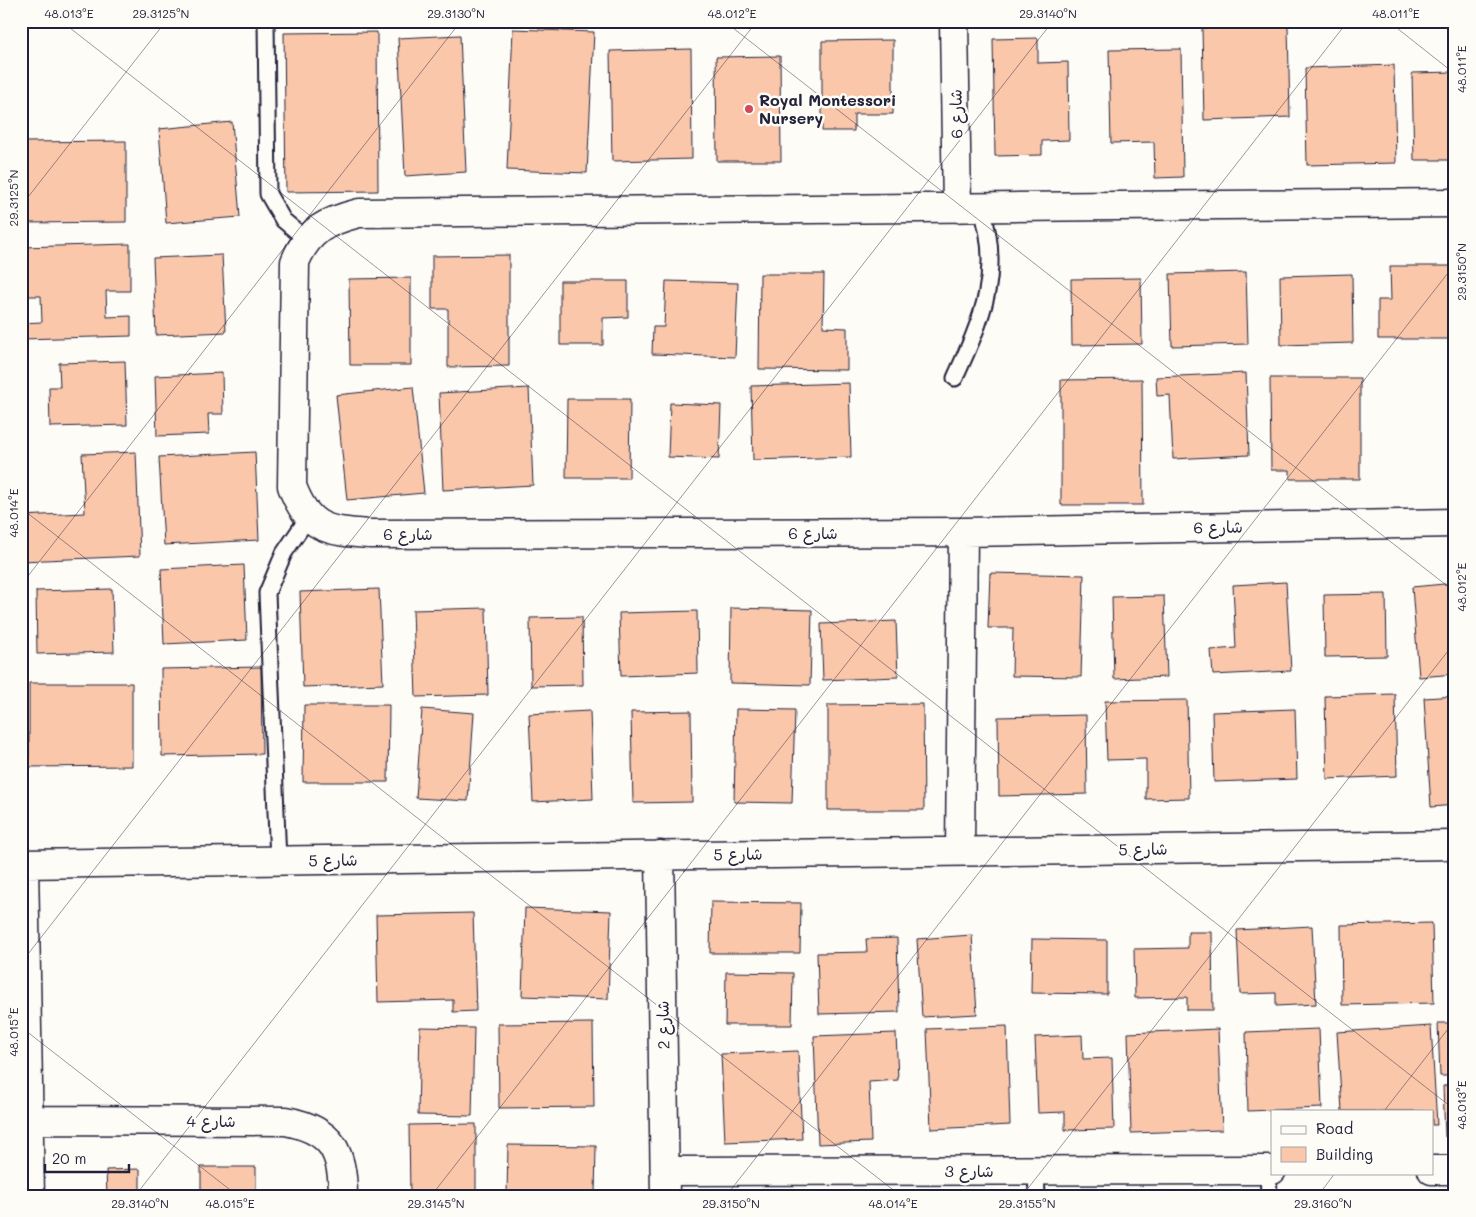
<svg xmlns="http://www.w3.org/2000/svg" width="1476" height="1217" viewBox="0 0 1476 1217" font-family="Mali,'Playpen Sans Arabic',sans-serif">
  <rect width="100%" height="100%" fill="#fdfcf7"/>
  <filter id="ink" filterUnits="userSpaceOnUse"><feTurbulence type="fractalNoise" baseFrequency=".02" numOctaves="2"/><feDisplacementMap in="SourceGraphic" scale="10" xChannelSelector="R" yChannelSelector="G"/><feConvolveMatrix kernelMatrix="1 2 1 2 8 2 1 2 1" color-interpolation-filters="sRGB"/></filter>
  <g filter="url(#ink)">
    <!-- building -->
    <path fill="#fbc7ab" stroke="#22223b" d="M1288,26L1290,117L1204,120L1202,28Z
      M513,29L594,32L587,173L507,170Z
      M377,32L378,191L286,192L284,33Z
      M460,35L466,172L405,176L398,38Z
      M1038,38V63L1068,62L1069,140L1042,141V155L995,156L993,39Z
      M893,40V114H854V131H822V41Z
      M691,49L692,159L612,161L610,51Z
      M1181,49L1183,177L1155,178L1154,142L1111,143L1109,50Z
      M780,56L781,161H717L716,57Z
      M1394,65L1396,163L1307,165L1305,68Z
      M1455,72V160H1414L1412,73Z
      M232,122L240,217L166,223L159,129Z
      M126,141V222L25,223L24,142Z
      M130,244V291H106L107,317L131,316V336L21,339V323L42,322L41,296H21V247Z
      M222,255L226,332L156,335L153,258Z
      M509,255V366L448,367V309H432V256Z
      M1390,266H1455V339H1378V300H1391Z
      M1246,272L1248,344L1172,346L1170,274Z
      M760,274H824L823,327L847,328V370L759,369Z
      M1352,274L1353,343L1281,345L1280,276Z
      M411,278V365H350L349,279Z
      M1141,278L1142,344L1072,345L1071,279Z
      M560,281H628V317L603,318V345H560Z
      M666,281L738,283L735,357L652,354L653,327H664Z
      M125,361L127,425L50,427L49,387H60L59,363Z
      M222,373L223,414H208L209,434L157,436L155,376Z
      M1246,373L1249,455L1173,459L1170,395L1157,396L1156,377Z
      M1270,378H1360V479H1290V470H1271Z
      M1142,379L1143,505H1061V380Z
      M849,383L851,457L753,460L751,386Z
      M413,387L424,493L347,500L336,395Z
      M529,388L533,485L443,490L439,393Z
      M567,399H630L629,478H566Z
      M670,403L721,405L719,459L668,457Z
      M136,452L140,556L21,561V516L85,513L82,454Z
      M255,452L259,540L164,545L159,457Z
      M244,565L247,640L164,644L161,569Z
      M990,573L1084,575L1081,677L1012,676L1013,628H988Z
      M1286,582L1291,671L1213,675L1211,650L1236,648L1233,585Z
      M1455,583V674L1419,677L1412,587Z
      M112,589L114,652L37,654L36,591Z
      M379,589L383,684L303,687L300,592Z
      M1386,594L1387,656L1325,657L1324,595Z
      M1164,596L1167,677L1114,679L1112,597Z
      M486,608L488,695L416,697L413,610Z
      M731,608L812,610L810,685L730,683Z
      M697,611L698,673L621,676L619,613Z
      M582,617L583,685L531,686L530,618Z
      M896,621L898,677L823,680L821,624Z
      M261,667L262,754L162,756L161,669Z
      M29,683H132V766L29,767Z
      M1395,694L1397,776L1327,779L1325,696Z
      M1455,696V805L1431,807L1424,698Z
      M1187,700L1189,798L1146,799V759L1107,760L1105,701Z
      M923,704L924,810H828V705Z
      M304,705H389L388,782H303Z
      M422,709L474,713L468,801L416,798Z
      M736,709L795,710L792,803L734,802Z
      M1295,709L1297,779L1214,782L1212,712Z
      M590,711L593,799L533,802L529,714Z
      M691,711L692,802L633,803L631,712Z
      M1086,715L1087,794L999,796L998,717Z
      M711,902L801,903L800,953H710Z
      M525,908L611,911L608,999L522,996Z
      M473,913L476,1011L453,1012V1000L378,1002L376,915Z
      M1432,923L1434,1003L1342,1005L1341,925Z
      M1312,926L1316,1004L1276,1006V993L1240,994L1237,930Z
      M1188,932H1212L1213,1010H1187V997L1135,998L1134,949L1188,948Z
      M972,935L977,1014L922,1017L917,939Z
      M897,938L899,1012L819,1014L817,953L867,952L866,939Z
      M1032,939L1107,940V994L1031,993Z
      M726,972L793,973L792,1025H725Z
      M593,1023L594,1107L499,1108L498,1024Z
      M1438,1023H1455V1076H1440Z
      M1007,1026L1010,1125L931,1129L927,1029Z
      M1431,1026L1437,1125H1432V1111H1342L1337,1032Z
      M420,1027L474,1028L472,1116L418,1115Z
      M1218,1029L1222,1130L1131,1133L1128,1033Z
      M1319,1029L1322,1108L1248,1111L1246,1032Z
      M896,1033L898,1080L869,1082L871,1142L818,1144L814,1036Z
      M1082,1035L1083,1059L1112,1058L1114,1129L1065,1130V1112L1038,1113L1035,1037Z
      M798,1051L802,1139L725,1142L721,1054Z
      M1455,1085V1137H1445L1443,1086Z
      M476,1124V1196H410L409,1125Z
      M508,1145L596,1146L595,1196H507Z
      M201,1167H256V1196H201Z
      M140,1169V1196H107L106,1170Z"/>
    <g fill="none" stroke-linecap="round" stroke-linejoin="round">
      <defs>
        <path id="service" d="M266,21L268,194L283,220L307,240
          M955,378C982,319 1003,272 981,207
          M278,861L267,593L284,553L309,516
          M1268,1170L1269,1196
          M1036,1171L1037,1196"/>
        <path id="minor" d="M954,21L957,208
          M1455,203L359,213C327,221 308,230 295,262L292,486C308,530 328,531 370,534L963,532L1455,523
          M960,851L963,532
          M660,855L665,1196
          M21,864L1455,845
          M24,864L30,1196
          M30,1120L286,1121C332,1130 343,1151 343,1196
          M1432,1170H1455
          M665,1171L1272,1170"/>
      </defs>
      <!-- service casing -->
      <use href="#service" stroke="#22223b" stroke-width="19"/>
      <!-- minor casing -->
      <use href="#minor" stroke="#22223b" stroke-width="31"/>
      <!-- service -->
      <use href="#service" stroke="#fdfcf7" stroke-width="15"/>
      <!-- minor -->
      <use href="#minor" stroke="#fdfcf7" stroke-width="28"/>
    </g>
  </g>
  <!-- ticks -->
  <path fill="none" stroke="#22223b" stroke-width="1" stroke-opacity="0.45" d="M61,21L1455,1110M724,21L1455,592M1388,21L1455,74M21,206L166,21M21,508L901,1196M21,585L461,21M21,963L757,21M21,1027L238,1196M1384,1111L1455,1020M135,1196L1053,21M431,1196L1348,21M726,1196L1455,264M1022,1196L1455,642M1318,1196L1335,1173"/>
  <!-- markers -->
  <circle fill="#d1495b" stroke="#fdfcf7" stroke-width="2" cx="749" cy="109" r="5"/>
  <g text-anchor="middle" stroke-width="5" stroke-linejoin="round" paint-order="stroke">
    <!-- poi labels -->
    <g font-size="16" font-weight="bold" fill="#22223b" stroke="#fdfcf7" text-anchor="start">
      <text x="759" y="106">Royal Montessori<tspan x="759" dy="18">Nursery</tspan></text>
    </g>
    <!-- street labels -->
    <g font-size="16" fill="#22223b" stroke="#fdfcf7">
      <text transform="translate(956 114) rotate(-91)" y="6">شارع 6</text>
      <text transform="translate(1218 527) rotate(-1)" y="6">شارع 6</text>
      <text x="813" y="539">شارع 6</text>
      <text x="408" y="540">شارع 6</text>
      <text transform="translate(1143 849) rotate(-1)" y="6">شارع 5</text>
      <text transform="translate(738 854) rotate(-1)" y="6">شارع 5</text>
      <text transform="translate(333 860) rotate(-1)" y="6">شارع 5</text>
      <text transform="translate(663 1025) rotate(-91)" y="6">شارع 2</text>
      <text x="211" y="1127">شارع 4</text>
      <text x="969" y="1177">شارع 3</text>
    </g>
  </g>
  <!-- margin -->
  <rect width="1476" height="1217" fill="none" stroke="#fdfcf7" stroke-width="55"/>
  <!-- legend -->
  <rect x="1271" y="1110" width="162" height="65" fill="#fdfcf7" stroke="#a5a5ac"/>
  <rect x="1281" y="1126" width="25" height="8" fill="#fdfcf7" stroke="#a5a5ac"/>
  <text x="1316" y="1134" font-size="15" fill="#22223b">Road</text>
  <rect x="1281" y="1147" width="25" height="15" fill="#fbc7ab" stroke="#a5a5ac"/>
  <text x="1316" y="1160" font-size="15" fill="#22223b">Building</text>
  <!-- scale -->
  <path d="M45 1164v8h84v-8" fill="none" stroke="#22223b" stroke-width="2.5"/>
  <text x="52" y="1164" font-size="15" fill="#22223b" stroke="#fdfcf7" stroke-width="4" paint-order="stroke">20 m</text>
  <rect x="28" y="28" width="1420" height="1162" fill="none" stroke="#22223b" stroke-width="2"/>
  <g font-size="12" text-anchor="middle" fill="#22223b">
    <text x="69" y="18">48.013°E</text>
    <text x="161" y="18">29.3125°N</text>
    <text x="456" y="18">29.3130°N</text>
    <text x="732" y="18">48.012°E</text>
    <text x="1048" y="18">29.3140°N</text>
    <text x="1396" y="18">48.011°E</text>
    <text transform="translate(1462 69) rotate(-90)" y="4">48.011°E</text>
    <text transform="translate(14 198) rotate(-90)" y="4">29.3125°N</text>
    <text transform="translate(1462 272) rotate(-90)" y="4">29.3150°N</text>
    <text transform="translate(14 513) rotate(-90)" y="4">48.014°E</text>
    <text transform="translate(1462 587) rotate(-90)" y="4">48.012°E</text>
    <text transform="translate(14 1032) rotate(-90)" y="4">48.015°E</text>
    <text transform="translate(1462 1105) rotate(-90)" y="4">48.013°E</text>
    <text x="140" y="1208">29.3140°N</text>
    <text x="230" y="1208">48.015°E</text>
    <text x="436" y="1208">29.3145°N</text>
    <text x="731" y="1208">29.3150°N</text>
    <text x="893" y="1208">48.014°E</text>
    <text x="1027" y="1208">29.3155°N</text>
    <text x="1323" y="1208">29.3160°N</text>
  </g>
</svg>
